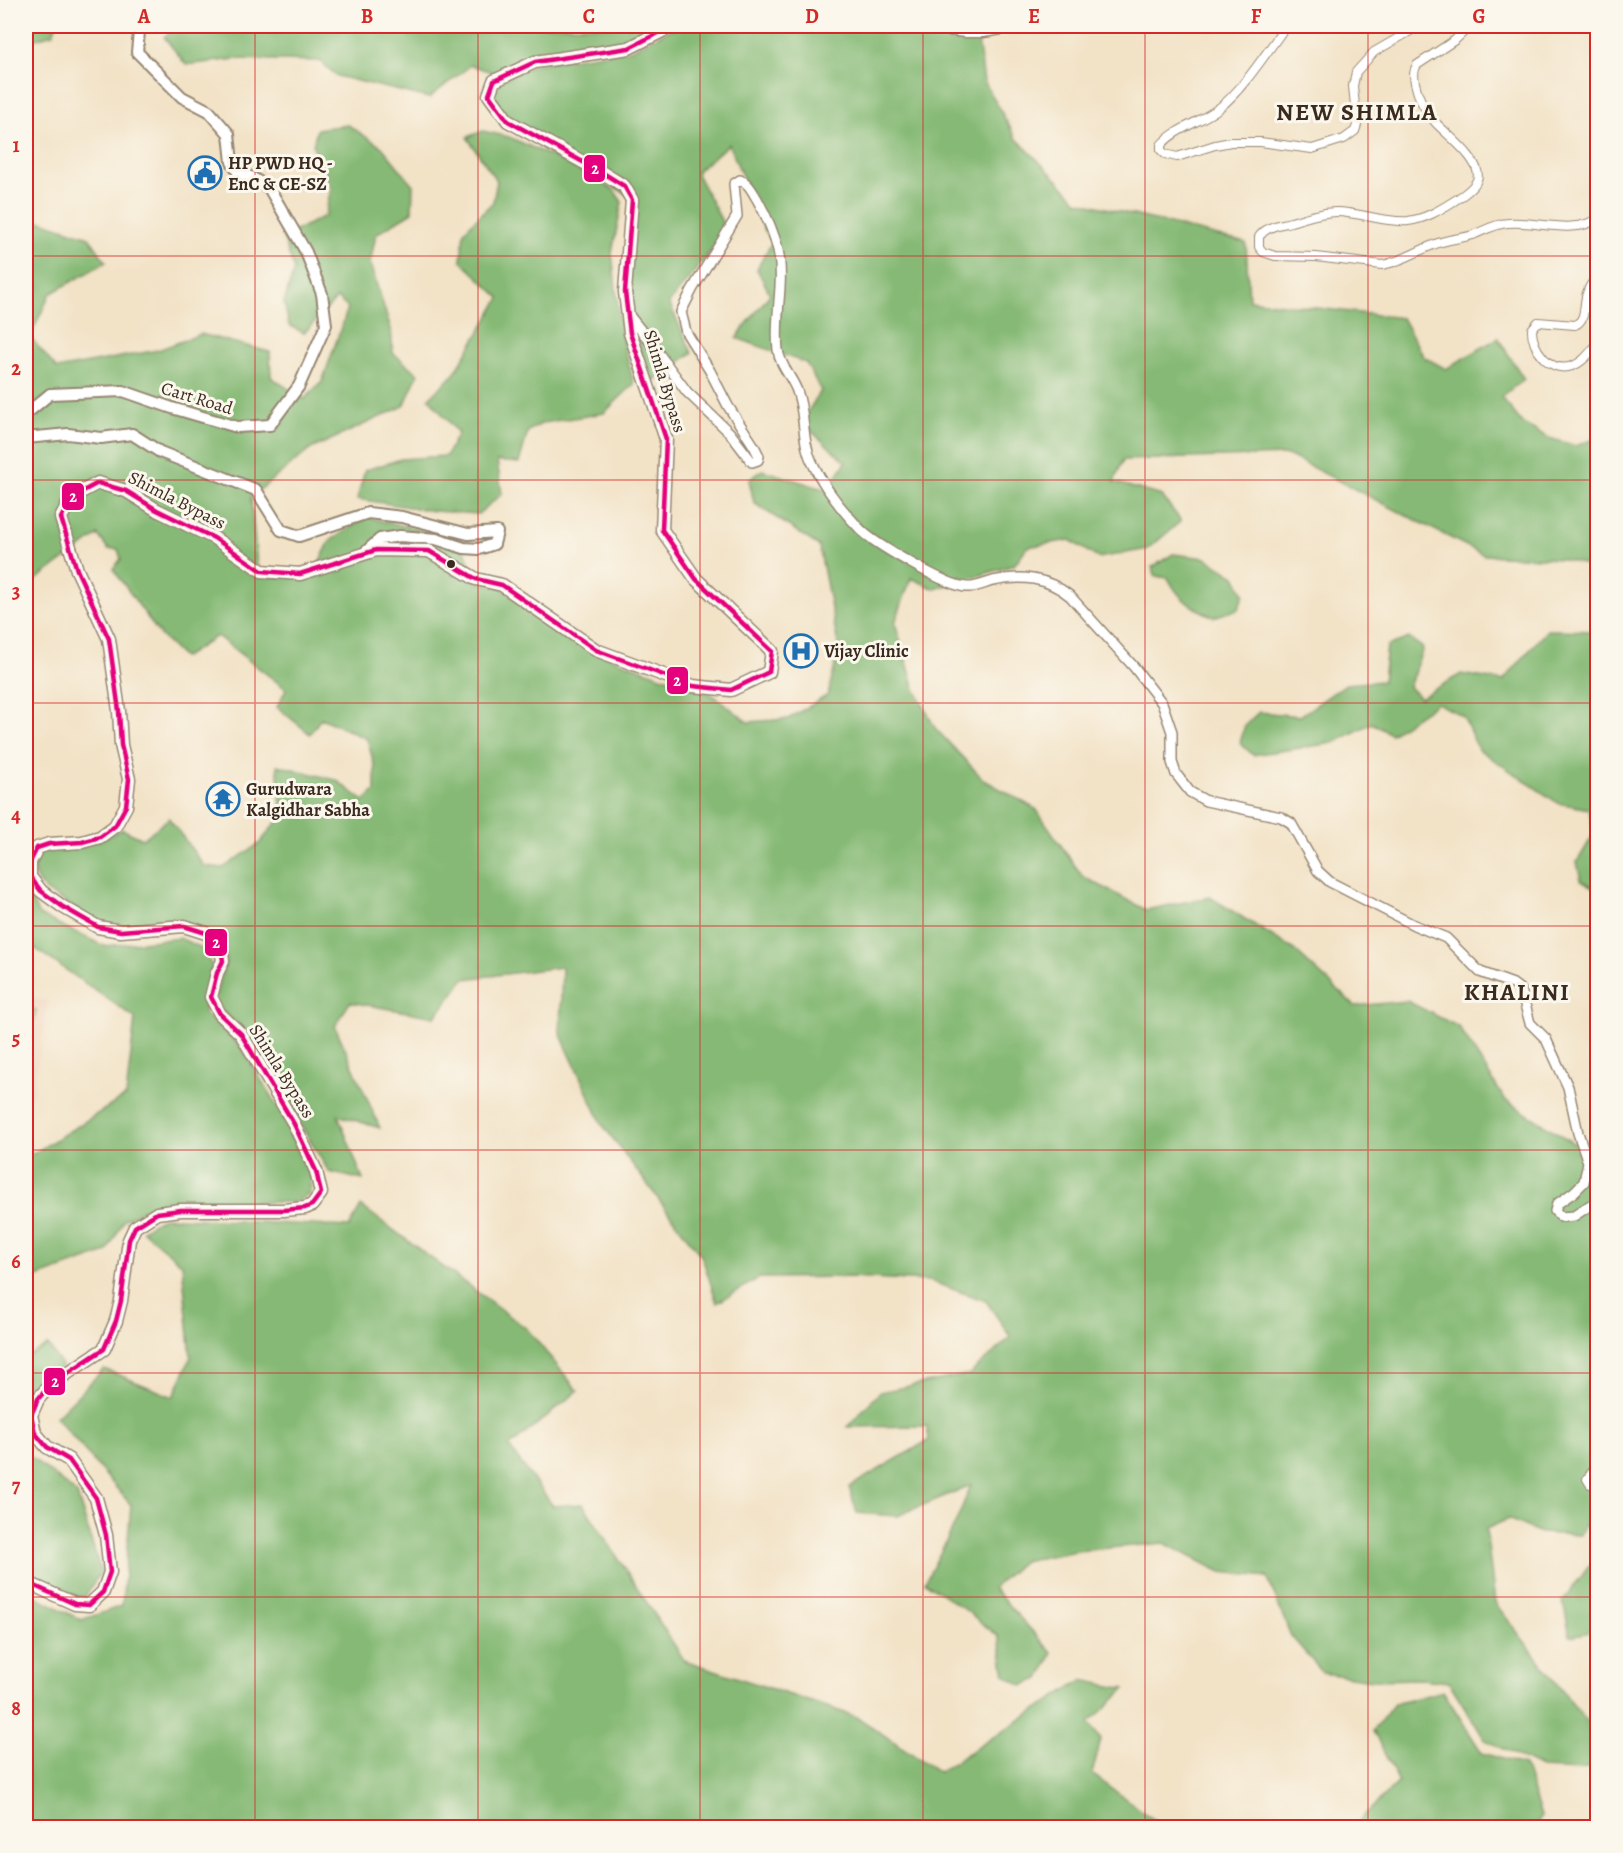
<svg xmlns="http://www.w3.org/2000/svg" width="1623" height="1853" viewBox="0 0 1623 1853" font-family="Alegreya,serif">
  <rect width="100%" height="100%" fill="#fbf7ec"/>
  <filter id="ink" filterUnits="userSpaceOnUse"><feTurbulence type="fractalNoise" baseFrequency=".0167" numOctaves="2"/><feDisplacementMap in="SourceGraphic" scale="12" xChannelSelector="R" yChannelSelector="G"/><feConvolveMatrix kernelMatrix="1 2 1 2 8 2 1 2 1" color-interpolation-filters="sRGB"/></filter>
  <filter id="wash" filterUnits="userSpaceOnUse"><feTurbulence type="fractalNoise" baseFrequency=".008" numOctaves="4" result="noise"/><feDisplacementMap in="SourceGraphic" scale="24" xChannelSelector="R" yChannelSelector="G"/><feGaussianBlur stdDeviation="1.35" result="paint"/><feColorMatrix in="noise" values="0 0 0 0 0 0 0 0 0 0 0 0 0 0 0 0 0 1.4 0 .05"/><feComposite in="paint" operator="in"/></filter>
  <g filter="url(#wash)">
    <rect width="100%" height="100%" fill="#f2e2c6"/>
    <!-- built -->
    <path fill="#f2d4be" d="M26,998L48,1001L33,1093L26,1101Z"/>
    <!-- green -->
    <path fill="#a7d988" stroke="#718253" stroke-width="1.5" d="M26,1008L36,1010L26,1059Z"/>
    <!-- forest -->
    <path fill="#85b974" stroke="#607249" stroke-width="1.5" d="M26,26H56L53,34L26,42Z
      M178,26H665L628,45L533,59L494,73L471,65L429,98L337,76L320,61L235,59L186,65L164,37Z
      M677,26H963L976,28L984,81L1016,138L1078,201L1246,243L1249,300L1402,318L1424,357L1446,369L1498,338L1524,379L1501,397L1523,424L1549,438L1576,446L1597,438V568L1563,559L1484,555L1288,455L1123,460L1114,482L1162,496L1181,521L1148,549L1098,558L1070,540L1027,547L1014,565L935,589L911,578L895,623L915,689L935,728L984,780L1036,809L1082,876L1146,910L1210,897L1293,949L1355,1006L1407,1001L1459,1027L1505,1100L1597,1158V1499L1580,1535L1541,1533L1508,1519L1486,1529L1495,1603L1577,1710L1597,1732V1767L1581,1770L1541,1768L1485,1740L1449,1682L1421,1679L1372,1680L1323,1673L1291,1636L1267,1577L1221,1572L1164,1543L1076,1551L1023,1561L993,1588L1052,1653L1040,1679L1022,1685L1005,1675L999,1637L967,1611L925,1582L956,1522L971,1485L897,1516L857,1513L849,1487L929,1440L927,1426L847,1427L880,1392L970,1374L1011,1337L986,1301L930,1281L851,1277L759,1278L717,1303L702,1257L602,1124L560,1033L562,967L464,979L435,1017L350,1002L335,1026L380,1128L338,1115L363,1180L329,1172L245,1031L223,1012L215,996L227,959L208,930C173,929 135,932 102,923C92,921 82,913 74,907C49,893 22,883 40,850L101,840L122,829L143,839L169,818L204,866L223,868L260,843L282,815L277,765L336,780L364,801L375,791V767L367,739L321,718L310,734L277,707L286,689L217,636L183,658L160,635L113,569L121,559L118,549H108L98,535L26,587V220L44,222L89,237L106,262L50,294L30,337L57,369L158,350L201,334L270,352L271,377L304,399L322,382L348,308L337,298L304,333L289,325L284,303L294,270L283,237L325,216L331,188L313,146L317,129L348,125L382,147L413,185L412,212L376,234L370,264L391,329L393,353L418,374L404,406L311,449L251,497L258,577H312L330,541L366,517L461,539L476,582L501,587L595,652L713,695L748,722L788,719L828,695L839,649L819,546L754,503L749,480L762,470L827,490L846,462L801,422L821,391L806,363L736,338L770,294L757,269L772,242L763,227L729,144L696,172L727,231L669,303L692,353L653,381L632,332L627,292L635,200L509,119L491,93L495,83L536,64L630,50Z
      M483,131L509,137L562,161L614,190L622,202L612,253L621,333L634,384L604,413L543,423L528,431L519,463L497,461L502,494L478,514L434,511L357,499L365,470L401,459L446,456L458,433L429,398L454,374L500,298L461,261L464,231L493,202L497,181L467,137Z
      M1173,554L1206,558L1235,576L1244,594L1238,609L1214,617C1191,607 1180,601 1168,578L1156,576L1152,567Z
      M1547,630L1597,631V694L1594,695L1598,698L1597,889L1581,880L1577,862L1594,834L1589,809L1558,803L1513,773L1478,749L1463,716L1437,703L1391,734L1372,723L1333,743L1253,755L1240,743L1245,725L1259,712L1300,716L1346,684L1383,681L1387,646L1409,638L1423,648L1409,687L1420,698L1461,674L1503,681Z
      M26,890L39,915L104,946L180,938L202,948L212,966L204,1013L241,1047L283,1116L311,1179L310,1194L296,1202L154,1204L124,1220L107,1252L26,1281V1158L126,1096L135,1018L26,942Z
      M361,1206L527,1329L578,1391L509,1447L553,1506L583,1504L684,1660L857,1717L939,1772L1082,1680L1125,1689L1089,1723L1101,1739L1092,1774L1164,1827H26V1591L81,1620L122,1606L131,1505L56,1417L104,1369L173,1397L191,1357L182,1264L142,1230L163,1217L349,1227Z
      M48,1345L62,1366L34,1389L26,1405V1357Z
      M26,1453L77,1494L101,1572L84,1598L67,1594L26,1575Z
      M1597,1563V1631L1570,1636L1563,1601L1589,1566Z
      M1443,1691L1482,1753L1524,1765L1541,1816L1536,1827H1352L1399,1782L1373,1731L1394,1704Z
      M1237,1822L1315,1827H1231Z"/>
  </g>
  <g filter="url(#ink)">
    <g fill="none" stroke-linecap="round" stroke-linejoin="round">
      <defs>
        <path id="minor" d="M1286,26C1268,50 1242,91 1219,108C1201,122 1176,128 1161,145V150L1165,154L1177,157L1215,145L1231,142H1260L1312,149L1344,139L1355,131L1357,125L1353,86L1356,72L1374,52L1419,26
          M1470,26L1455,40L1417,65C1413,71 1414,76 1415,83C1418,98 1425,111 1436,123C1446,134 1484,162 1477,180C1474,188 1462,196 1454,201C1440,210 1425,219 1408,221C1384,223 1360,212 1336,212C1321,212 1305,218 1291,222C1279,225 1266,226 1259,237V247L1263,252L1275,256L1316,257L1382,265C1401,262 1415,252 1433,245C1446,239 1460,239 1473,235C1485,230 1495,224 1508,223C1534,220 1575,236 1598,218
          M1598,276C1593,281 1589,286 1587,293C1583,304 1587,320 1575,325L1538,322L1532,329C1531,348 1550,374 1572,366C1583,363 1591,351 1598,343
          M1598,1463L1587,1479L1590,1484L1598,1485"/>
        <path id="tertiary" d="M628,314L651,343L687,392L730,433L752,462L758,460L759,456L754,446L728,406L710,371L686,332L681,312L692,290L737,216L734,184L740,180C749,183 752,191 757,199C766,215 774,232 778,250C785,282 774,317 778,350C780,366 792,377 797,391C806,414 801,440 812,462C823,486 842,510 860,529C873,543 948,587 967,587C975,588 985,583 993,581C1022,575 1047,577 1070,596L1134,667L1162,703L1172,732V762L1176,774L1190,792L1206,801L1281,817L1291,823L1318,871L1330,882L1414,925L1446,938L1480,972L1513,984L1521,990L1530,1023L1546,1039L1568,1087L1578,1133L1588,1162L1584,1182L1574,1192L1557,1204L1555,1211L1561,1217L1574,1216L1598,1200"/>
        <path id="secondary" d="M26,414L50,394L123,391L172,408L237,427L270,425L299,386L326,325L322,294L306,252L269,188L251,177L239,174L232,162L229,134L209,111L182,97L137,52L139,32L143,26
          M26,438L68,434L101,438L132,434L160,452L256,490L281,530L299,536L368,513L402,517L468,534L497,532L494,544L479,549L464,548L436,539L400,536L380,539L363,554"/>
        <path id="trunk" d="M926,26L965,31H983L1013,26
          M26,1582L75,1604L89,1605L103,1592L110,1572L106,1535L96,1498L69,1460L47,1447L35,1433L31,1415L38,1399L51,1384L104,1349L116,1321L121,1301L129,1240L135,1227L157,1213L181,1210H284L305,1208L312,1205L321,1193L316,1171L294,1124L241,1034L220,1014L211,997L217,973L223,961L221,947L206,933L184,926L121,931L98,927L63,907L41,891L30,877V862L37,848L49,844L82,842L100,837L115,826L126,806L129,779L121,745L119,711L109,639L77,570L61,518L72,497L98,483L126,491L157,510L214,538L262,571L300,574L376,550L429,551L476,579L502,585L596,650L693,686L731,690L769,672L772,651L696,579L662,530L666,439L630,333L625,292L632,200L624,186L603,173L508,121L489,95L494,81L535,62L629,48L672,26"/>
      </defs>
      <!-- minor casing -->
      <use href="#minor" stroke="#968672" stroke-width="10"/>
      <!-- tertiary casing -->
      <use href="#tertiary" stroke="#968672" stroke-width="12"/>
      <!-- secondary casing -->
      <use href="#secondary" stroke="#968672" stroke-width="14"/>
      <!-- trunk casing -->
      <use href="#trunk" stroke="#968672" stroke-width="15"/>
      <!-- minor -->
      <use href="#minor" stroke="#fff" stroke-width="8"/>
      <!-- tertiary -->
      <use href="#tertiary" stroke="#fff" stroke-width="9"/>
      <!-- secondary -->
      <use href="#secondary" stroke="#fff" stroke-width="10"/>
      <!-- trunk -->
      <use href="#trunk" stroke="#fff" stroke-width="12"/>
      <defs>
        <path id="bus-1" d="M26,1582L75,1604L89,1605L103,1592L110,1572L106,1535L96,1498L69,1460L47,1447L35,1433L31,1415L38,1399L51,1384L104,1349L116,1321L121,1301L129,1240L135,1227L157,1213L181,1210H284L305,1208L312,1205L321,1193L316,1171L294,1124L241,1034L220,1014L211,997L217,973L223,961L221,947L206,933L184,926L121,931L98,927L63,907L41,891L30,877V862L37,848L49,844L82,842L100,837L115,826L126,806L129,779L121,745L119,711L109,639L77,570L61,518L72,497L98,483L126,491L157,510L214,538L262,571L300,574L376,550L429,551L476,579L502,585L596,650L693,686L731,690L769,672L772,651L696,579L662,530L666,439L630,333L625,292L632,200L624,186L603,173L508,121L489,95L494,81L535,62L629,48L672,26"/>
      </defs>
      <!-- bus-1 casing -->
      <use href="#bus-1" stroke="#fbf7ec" stroke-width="9"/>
      <!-- bus-1 -->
      <use href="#bus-1" stroke="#e5007d" stroke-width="4.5"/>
    </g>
  </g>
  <!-- grid -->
  <path fill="none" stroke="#d62828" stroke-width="1.5" stroke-opacity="0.55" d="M255,26V1828M478,26V1828M700,26V1828M923,26V1828M1145,26V1828M1368,26V1828M26,256H1598M26,480H1598M26,703H1598M26,926H1598M26,1150H1598M26,1373H1598M26,1597H1598"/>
  <!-- icons -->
  <defs>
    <symbol id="civic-ring" viewBox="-11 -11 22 22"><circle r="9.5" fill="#fbf7ec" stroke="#1f6fb2" stroke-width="1.5"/><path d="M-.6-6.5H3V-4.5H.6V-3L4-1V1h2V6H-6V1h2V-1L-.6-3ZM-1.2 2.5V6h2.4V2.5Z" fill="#1f6fb2"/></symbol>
    <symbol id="hospital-ring" viewBox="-11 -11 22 22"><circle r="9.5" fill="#fbf7ec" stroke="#1f6fb2" stroke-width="1.5"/><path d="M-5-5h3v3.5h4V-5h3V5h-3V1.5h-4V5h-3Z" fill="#1f6fb2"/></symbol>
    <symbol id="temple-ring" viewBox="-11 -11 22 22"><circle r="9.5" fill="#fbf7ec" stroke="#1f6fb2" stroke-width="1.5"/><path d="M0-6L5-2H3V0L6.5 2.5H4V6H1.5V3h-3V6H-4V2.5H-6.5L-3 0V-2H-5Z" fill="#1f6fb2"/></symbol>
  </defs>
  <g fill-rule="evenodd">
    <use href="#civic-ring" x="186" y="154" width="38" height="38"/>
    <use href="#hospital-ring" x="782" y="632" width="38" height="38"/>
    <use href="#temple-ring" x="204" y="780" width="38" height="38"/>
  </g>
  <!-- markers -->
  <circle fill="#3b2a1e" stroke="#fbf7ec" stroke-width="2" cx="451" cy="564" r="5"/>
  <g text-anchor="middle" stroke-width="6" stroke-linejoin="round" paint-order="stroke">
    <!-- poi labels -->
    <g font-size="18" font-weight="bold" fill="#3b2a1e" stroke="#fbf7ec" text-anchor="start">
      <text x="228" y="169">HP PWD HQ -<tspan x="228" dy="21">EnC &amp; CE-SZ</tspan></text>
      <text x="824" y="657">Vijay Clinic</text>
      <text x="246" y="795">Gurudwara<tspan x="246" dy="21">Kalgidhar Sabha</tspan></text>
    </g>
    <!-- street labels -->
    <g font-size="18" fill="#3b2a1e" stroke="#fbf7ec">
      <text transform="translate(665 381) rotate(73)" y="6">Shimla Bypass</text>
      <text transform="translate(197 398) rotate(17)" y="6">Cart Road</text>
      <text transform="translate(177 500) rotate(27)" y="6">Shimla Bypass</text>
      <text transform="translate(282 1071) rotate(58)" y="6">Shimla Bypass</text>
    </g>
    <!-- district labels -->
    <g font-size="24" font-weight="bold" letter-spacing="1.5" fill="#3b2a1e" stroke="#fbf7ec">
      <text x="1357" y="120">NEW SHIMLA</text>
      <text x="1517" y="1000">KHALINI</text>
    </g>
  </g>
  <g stroke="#fbf7ec" stroke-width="2">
    <rect x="583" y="154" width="23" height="29" rx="6" fill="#e5007d"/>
    <rect x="61" y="482" width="24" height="29" rx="6" fill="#e5007d"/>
    <rect x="666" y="666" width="23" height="29" rx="6" fill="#e5007d"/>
    <rect x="204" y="928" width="24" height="29" rx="6" fill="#e5007d"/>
    <rect x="43" y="1367" width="23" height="29" rx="6" fill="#e5007d"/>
  </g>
  <g font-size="16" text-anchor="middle" font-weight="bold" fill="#fff">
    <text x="595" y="174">2</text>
    <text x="73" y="502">2</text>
    <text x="677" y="686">2</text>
    <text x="216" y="948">2</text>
    <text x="55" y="1387">2</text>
  </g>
  <!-- margin -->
  <rect width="1623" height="1853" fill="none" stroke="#fbf7ec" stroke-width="66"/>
  <rect x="33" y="33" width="1557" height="1787" fill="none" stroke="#d62828" stroke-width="2"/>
  <g font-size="20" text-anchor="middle" font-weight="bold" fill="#d62828">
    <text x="144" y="23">A</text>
    <text x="367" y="23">B</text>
    <text x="589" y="23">C</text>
    <text x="812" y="23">D</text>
    <text x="1034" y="23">E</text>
    <text x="1256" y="23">F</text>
    <text x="1479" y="23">G</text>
    <text x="16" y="152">1</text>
    <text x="16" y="375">2</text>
    <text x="16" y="598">3</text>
    <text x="16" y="822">4</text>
    <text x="16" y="1045">5</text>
    <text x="16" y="1268">6</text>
    <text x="16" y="1492">7</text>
    <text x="16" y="1715">8</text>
  </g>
</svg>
